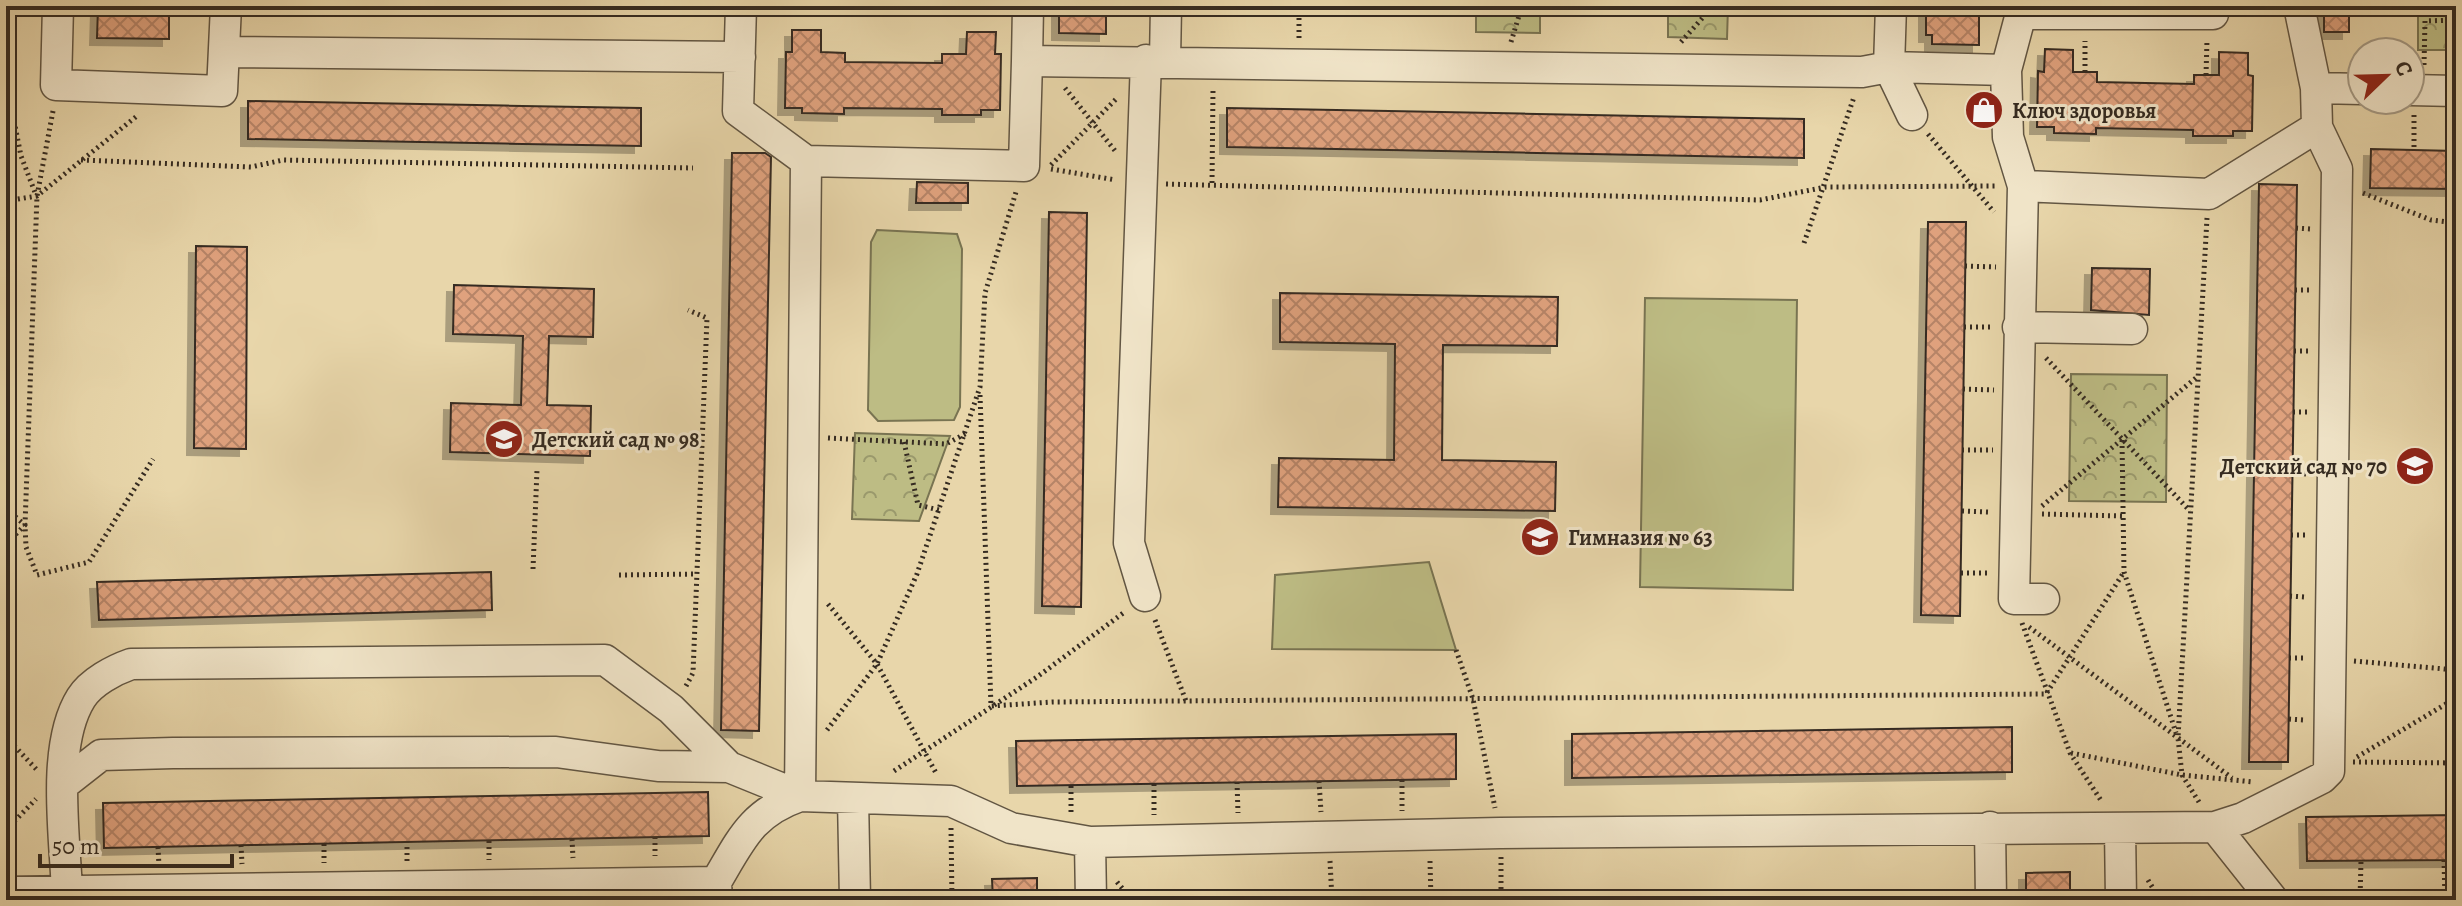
<svg xmlns="http://www.w3.org/2000/svg" width="2462" height="906" viewBox="0 0 2462 906" font-family="Alegreya,serif">
  <defs>
    <pattern id="forest-crowns" width="20" height="18" patternUnits="userSpaceOnUse" patternTransform="scale(2)"><rect width="20" height="18" fill="#bdbc84"/><path d="M2 6a3 3 0 1 1 6 0M12 15a3 3 0 1 1 6 0" fill="none" stroke="#9a996c"/></pattern>
    <pattern id="building-cross-hatch" width="8" height="8" patternUnits="userSpaceOnUse" patternTransform="scale(2)"><rect width="8" height="8" fill="#e0a27e"/><path d="M0 0l8 8M0 8l8-8" fill="none" stroke="#b68467"/></pattern>
    <filter id="shadow"><feDropShadow dx="-7" dy="7" stdDeviation="0" flood-color="#0004"/></filter>
  </defs>
  <rect width="100%" height="100%" fill="#e8d6aa"/>
  <filter id="stains"><feTurbulence type="fractalNoise" baseFrequency=".0025" numOctaves="4"/><feColorMatrix values="0 0 0 0 .2 0 0 0 0 .09 0 0 0 0 .02 0 0 0 .5 -.17"/></filter>
  <radialGradient id="worn" r=".72"><stop offset=".6" stop-color="#630" stop-opacity="0"/><stop offset="1" stop-color="#630" stop-opacity=".3"/></radialGradient>
  <!-- forest -->
  <path fill="url(#forest-crowns)" stroke="#797452" stroke-width="2" d="M6,6H10L6,696Z
    M415,6H583V15L415,13Z
    M1476,6H1540V33L1476,32Z
    M1668,6H1728L1727,39L1668,37Z
    M2418,12H2456V50H2418Z
    M2071,374L2167,375L2166,502L2069,501Z
    M855,433L950,436L919,521L852,519Z"/>
  <!-- garden -->
  <path fill="#bdbc84" stroke="#797452" stroke-width="2" d="M877,230L957,234L962,249L960,407L954,420L878,421L868,410L871,242Z
    M1645,298L1797,300L1793,590L1640,587Z
    M1429,562L1456,650L1272,649L1275,575Z"/>
  <!-- building -->
  <path fill="url(#building-cross-hatch)" stroke="#352b21" stroke-width="2" filter="url(#shadow)" d="M98,6H169V39L97,38Z
    M1059,6H1106V34L1059,33Z
    M1926,6H1979V45L1932,44V35H1926Z
    M2324,6H2349V32H2324Z
    M792,30H821V52L845,53V62L942,63V54H966L967,32H996L995,54H1001L1000,110H981V115H942V109L844,108V114L802,113V108H785L786,52H792Z
    M2045,49L2073,50V72H2097V82L2194,84V75H2219V52L2248,53V75L2253,76L2252,131H2233V136H2193V130L2096,128V134L2054,133V127H2037L2038,71L2044,72Z
    M248,101L641,108V146L248,139Z
    M1227,108L1804,119V158L1227,147Z
    M2371,149L2456,151V189L2370,188Z
    M732,153H765L771,157L759,731L721,730Z
    M917,182L968,183V203H916Z
    M2259,184L2297,185L2288,762H2249Z
    M1049,212L1087,213L1081,607L1042,606Z
    M1928,222H1966L1960,616L1921,615Z
    M196,246L247,247L246,449L194,448Z
    M2092,268L2150,269L2149,315L2091,310Z
    M454,285L594,289L593,337L549,336L547,405L591,406L590,456L450,452L451,403L521,405L523,336L453,334Z
    M1280,293L1558,297L1557,346L1443,345L1442,460L1556,462L1555,511L1278,507L1279,458L1394,460L1395,344L1280,342Z
    M491,572L492,610L99,620L97,582Z
    M2012,727V772L1572,778V734Z
    M1456,734V779L1017,786L1016,741Z
    M708,792L709,836L104,848L103,803Z
    M2456,815V860L2307,861L2306,817Z
    M2070,872V900H2026V873Z
    M1037,878V900H993L992,879Z"/>
  <g fill="none" stroke-linecap="round" stroke-linejoin="round">
    <defs>
      <path id="minor" d="M58,6L56,85L222,91L226,6
        M741,6L738,111L806,161L1024,166L1027,61
        M1028,6L1027,61L1862,72L1889,67L2006,70
        M1891,6L1889,67L1912,115
        M2023,6L2006,70L2008,137L2023,186L2014,599H2044
        M2023,14H2213V6
        M224,52L740,57
        M1165,60L1166,6
        M2316,88L2362,89
        M2410,90L2456,91
        M2023,186L2209,194L2317,127L2316,88L2299,6
        M2018,327L2132,329
        M1145,596L1129,543L1146,60
        M64,784L101,755L173,753L556,752L658,766L729,767
        M853,798L855,900
        M1990,827L1991,900
        M2215,827L2273,900
        M2120,828L2121,900
        M1090,842L1091,900
        M716,882C741,840 751,813 800,796L806,161
        M6,892L716,882L717,900
        M67,892C65,837 51,746 81,698C91,682 114,670 131,664L605,660L671,709L729,767L800,796L951,801L1011,828L1090,842L1500,833L2215,827L2243,818L2322,778L2329,771L2337,169L2317,127"/>
    </defs>
    <!-- minor casing -->
    <use href="#minor" stroke="#625643" stroke-width="33"/>
    <!-- path -->
    <path stroke="#352b21" stroke-width="5" stroke-dasharray="2 4" stroke-linecap="butt" d="M1299,38V6
      M1511,42L1522,6
      M1681,42L1713,6
      M2424,65L2425,21L2456,20
      M2085,72V41
      M2206,75L2207,40
      M6,80L21,156L36,195
      M1065,88L1116,152
      M53,111L37,196L25,525L26,547L37,575L89,562L153,459
      M2414,115V150
      M1928,134L1994,212
      M81,160L251,167L283,160L693,168
      M1051,165L1117,98
      M1051,169L1116,180
      M1212,183L1213,90
      M1166,184L1760,200L1826,187L1998,186
      M2363,193L2431,220L2456,223
      M6,201L37,196L137,116
      M2296,228L2311,229
      M1804,243L1854,97
      M1965,266L1996,267
      M2295,290H2310
      M1964,327H1994
      M2294,351H2309
      M2046,358L2190,511
      M1963,389L1994,390
      M980,395L991,706L1053,702L2046,694L2124,572
      M2293,412H2308
      M828,438L946,444L967,433
      M2122,440L2124,572L2176,733
      M904,442L918,505L939,510
      M1962,450H1993
      M2292,473L2307,474
      M2042,506L2197,377
      M6,509L25,525L6,544
      M1962,511L1989,512
      M2042,514L2123,516
      M2291,535H2306
      M533,569L537,470
      M1961,573H1988
      M619,575L697,574
      M2290,596L2305,597
      M828,604L877,664L936,773
      M1155,620L1186,701
      M2022,623L2070,753L2102,802
      M2029,627L2232,778
      M1456,650L1473,699L1495,808
      M2289,658H2304
      M2354,661L2456,670
      M686,686L693,673L707,318L688,310
      M2289,719L2304,720
      M827,730L877,664L917,574L980,387L985,293L1016,192
      M6,737L37,770
      M2071,753L2182,775L2254,782
      M2357,757L2456,698
      M2353,762L2456,763
      M894,771L1037,677L1126,611
      M1402,780V811
      M1319,781L1321,812
      M1237,782L1238,813
      M1154,784V815
      M2199,802L2182,775L2178,738L2207,218
      M1071,812V785
      M951,828L952,900
      M6,830L36,799
      M655,837V856
      M572,839L573,858
      M489,841V860
      M324,844V863
      M241,845L242,864
      M158,847L159,866
      M1501,857V900
      M2444,860L2445,900
      M407,861V842
      M1330,861L1332,900
      M1430,861L1431,900
      M2148,880L2160,900
      M1117,882L1132,900
      M2360,900L2361,861"/>
    <!-- minor -->
    <use href="#minor" stroke="#f0e4c8" stroke-width="30"/>
  </g>
  <!-- icons -->
  <defs>
    <symbol id="shop-disc" viewBox="-11 -11 22 22"><circle r="9.5" fill="#8f2418" stroke="#f0e4c8"/><path d="M-5-2.5h2.3a2.7 3.5 0 0 1 5.4 0H5L5.5 6h-11ZM-1.5-2.5h3a1.5 2.3 0 0 0-3 0Z" fill="#fff"/></symbol>
    <symbol id="school-disc" viewBox="-11 -11 22 22"><circle r="9.5" fill="#8f2418" stroke="#f0e4c8"/><path d="M0-5L7-2L0 1L-7-2ZM-4 1L0 2.5L4 1V4Q0 6-4 4Z" fill="#fff"/></symbol>
  </defs>
  <g fill-rule="evenodd">
    <use href="#shop-disc" x="1962" y="88" width="44" height="44"/>
    <use href="#school-disc" x="482" y="417" width="44" height="44"/>
    <use href="#school-disc" x="2393" y="444" width="44" height="44"/>
    <use href="#school-disc" x="1518" y="515" width="44" height="44"/>
  </g>
  <g text-anchor="middle" stroke-width="6" stroke-linejoin="round" paint-order="stroke">
    <!-- poi labels -->
    <g font-size="22" font-weight="bold" fill="#352b21" stroke="#f0e4c8" text-anchor="start">
      <text x="2012" y="118">Ключ здоровья</text>
      <text x="532" y="447">Детский сад № 98</text>
      <text x="2387" y="474" text-anchor="end">Детский сад № 70</text>
      <text x="1568" y="545">Гимназия № 63</text>
    </g>
  </g>
  <!-- margin -->
  <rect width="2462" height="906" fill="none" stroke="#e8d6aa" stroke-width="32"/>
  <rect x="8" y="8" width="2446" height="890" fill="none" stroke="#352b21" stroke-width="4"/>
  <rect x="16" y="16" width="2430" height="874" fill="none" stroke="#352b21" stroke-width="2"/>
  <!-- north arrow -->
  <g transform="translate(2386 76) rotate(67)"><circle r="38" fill="#f0e4c8" stroke="#a59a85" stroke-width="2"/>
  <path d="M0-6L14 30L0 20L-14 30Z" fill="#8f2418"/>
  <text y="-12" font-size="22" font-weight="bold" text-anchor="middle" fill="#352b21">С</text>
  </g>
  <!-- scale -->
  <path d="M40 854v12h192v-12" fill="none" stroke="#352b21" stroke-width="4"/>
  <text x="52" y="854" font-size="24" fill="#352b21" stroke="#f0e4c8" stroke-width="6" paint-order="stroke">50 m</text>
  <rect width="100%" height="100%" filter="url(#stains)"/>
  <rect width="100%" height="100%" fill="url(#worn)"/>
</svg>
